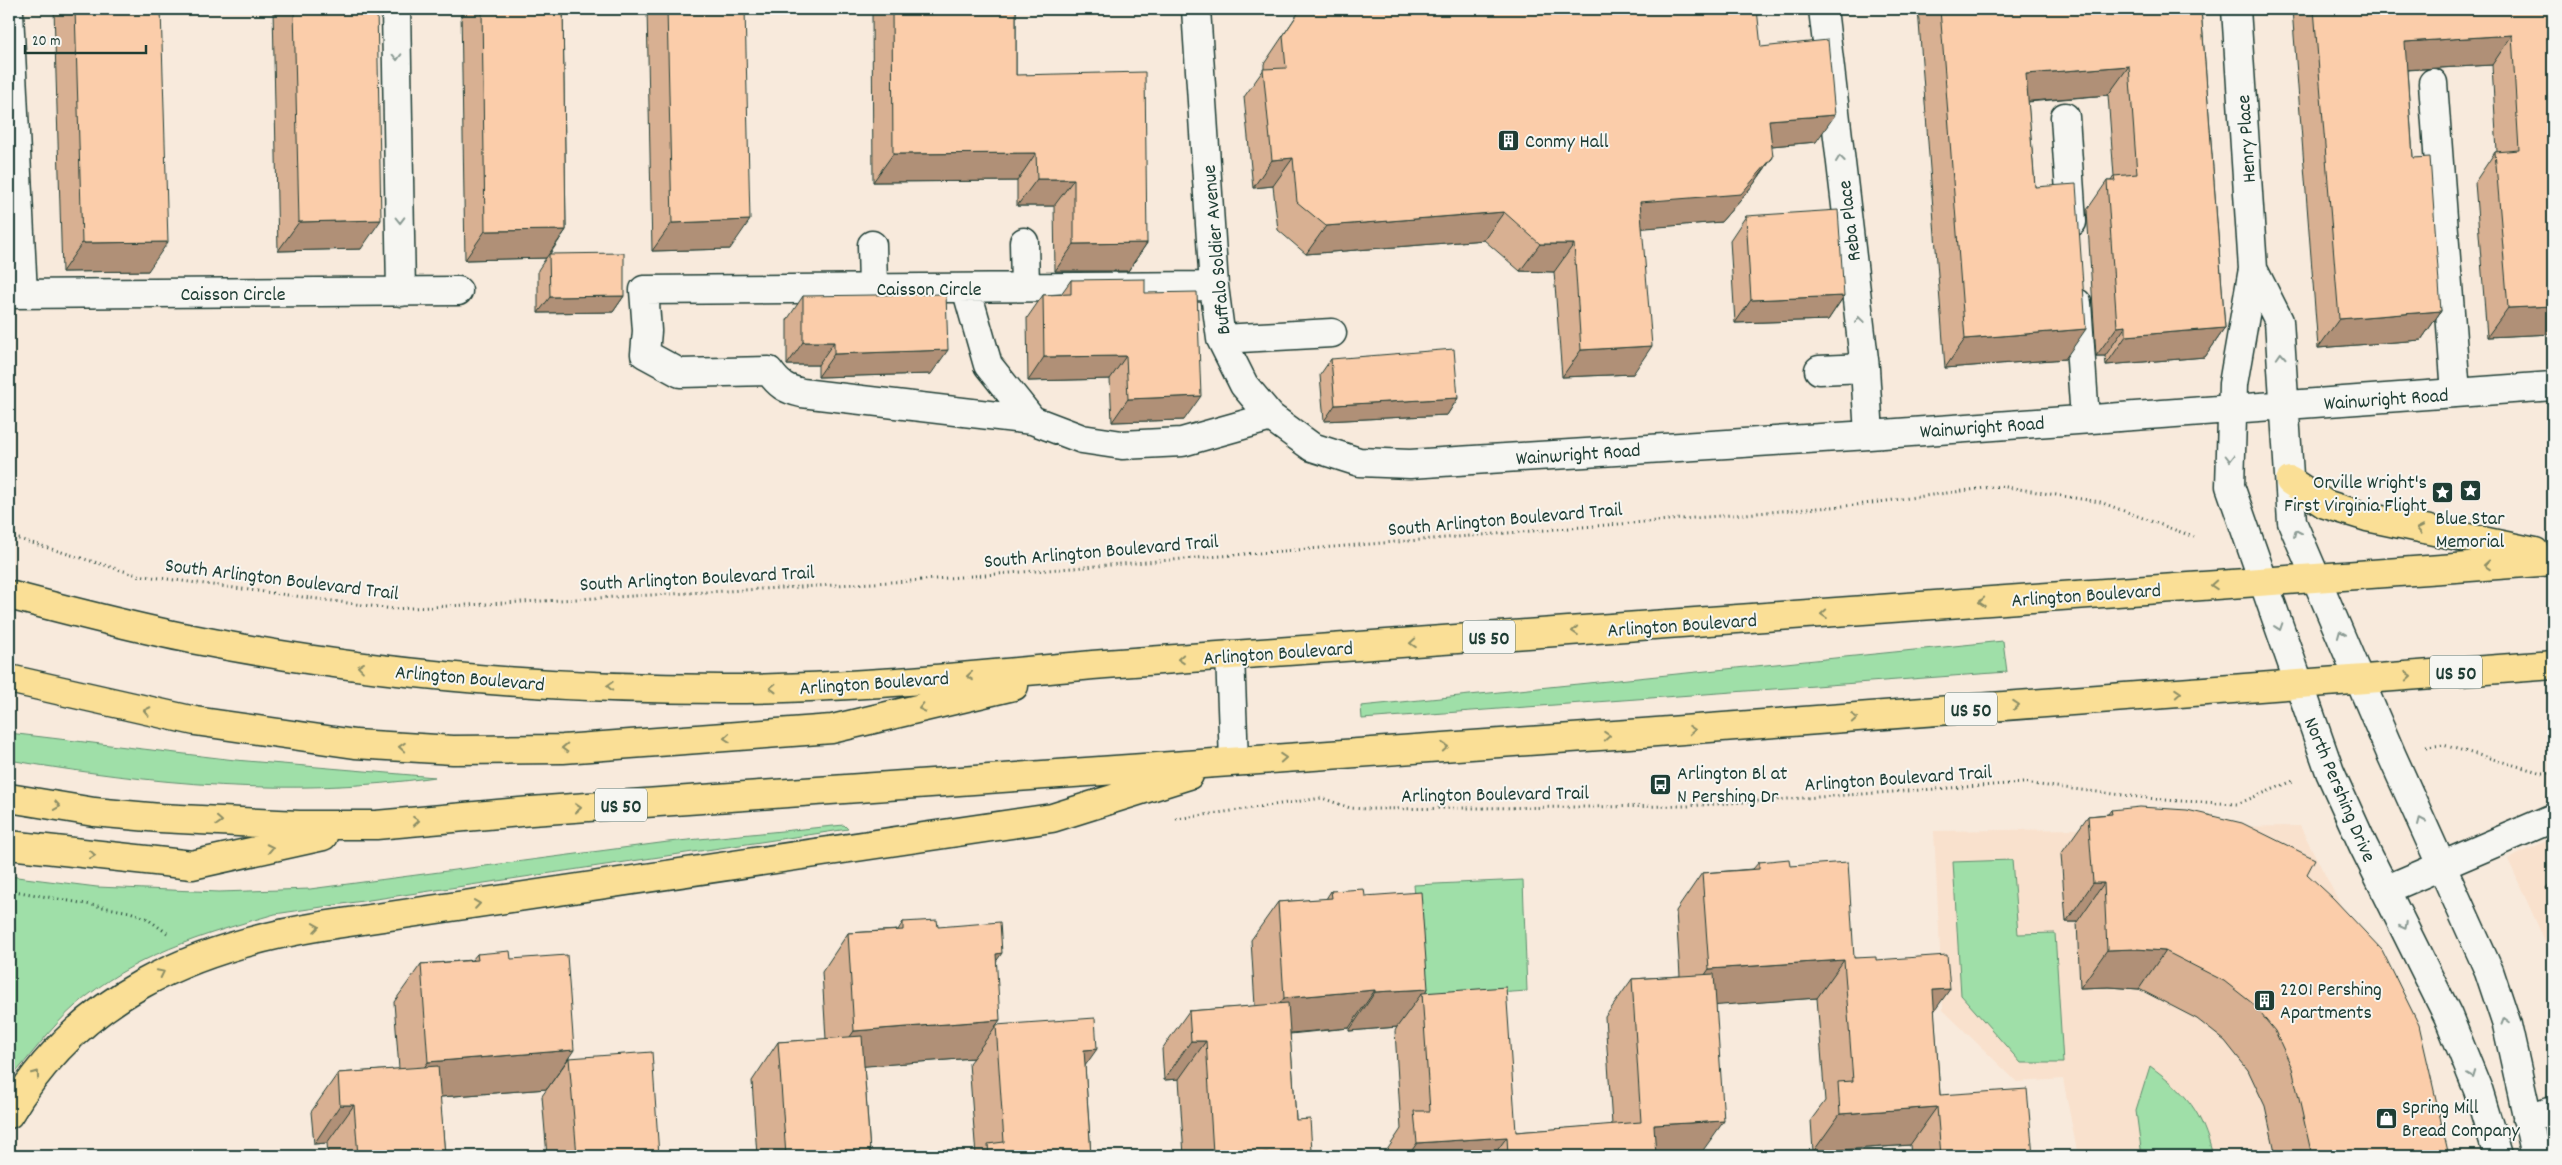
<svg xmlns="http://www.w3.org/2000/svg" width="2562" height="1165" viewBox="0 0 2562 1165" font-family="Dekko,sans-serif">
  <rect width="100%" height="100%" fill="#f8eadc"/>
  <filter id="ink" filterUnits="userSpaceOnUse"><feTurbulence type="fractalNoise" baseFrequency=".02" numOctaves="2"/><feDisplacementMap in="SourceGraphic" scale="10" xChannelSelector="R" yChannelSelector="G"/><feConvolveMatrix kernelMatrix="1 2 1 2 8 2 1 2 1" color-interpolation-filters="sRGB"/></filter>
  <g filter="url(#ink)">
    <!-- built -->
    <path fill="#f9e1cd" d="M2300,826L2424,1067L2450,1156H2078L2063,1079L2017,1082L1943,1010L1934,831Z
      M2553,838V959L2508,859Z"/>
    <!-- green -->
    <path fill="#9fdfa8" stroke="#5f8e6e" d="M2003,641L2007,672L1362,719L1361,706Z
      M9,733L235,760L435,777C292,798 150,784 9,760Z
      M844,825L848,829L275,914C202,935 133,955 75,1006C50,1028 31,1056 9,1080V876L97,887L219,892L310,889L668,842Z
      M2012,860L2018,934L2055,933L2063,1063H2021L1961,995L1953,862Z
      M1523,880L1527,991L1424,998L1414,885Z
      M2150,1066C2187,1093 2202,1112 2213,1156H2142L2136,1111Z"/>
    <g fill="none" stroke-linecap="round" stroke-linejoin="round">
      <defs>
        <path id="minor" d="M396,9L401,292
          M1196,9L1214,286L1221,339L1244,385L1271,417L1312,447L1359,462L1410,464L1869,435L2553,386
          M1823,9L1865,368L1869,435
          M2236,9L2253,269L2233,384L2230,486L2330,772L2363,845L2448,1016L2478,1090L2498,1156
          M9,13L23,294
          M2433,83L2456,393
          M2065,117L2072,222
          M1024,242L1025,287
          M872,245L873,288
          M2253,269L2279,321L2292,522L2392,756L2489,971L2507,1025L2536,1156
          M966,288L988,365L1032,420L1082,439L1122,445L1182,442L1271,417
          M9,294L458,291
          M2077,303L2085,419
          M1221,339L1332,333
          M1819,370L1865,368
          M1032,420L802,393C785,389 779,385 769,371L680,373L645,354L647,331L644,290L1214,286
          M1230,655L1234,761
          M2385,890L2553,818
          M2527,1119L2553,1111"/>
        <path id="highway" d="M2290,481L2325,504L2367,517L2535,552
          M9,595C70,611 131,627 192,639C367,674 545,689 723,689C851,689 978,675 1105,664L2553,561
          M9,679L195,721L355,744L453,750L563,749L832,729L1014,686
          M9,798L94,812L160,818L299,825H376L531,811L1643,733L2553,665
          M9,845L192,865L323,836
          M9,1114C80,995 190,948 322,926L1052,818L1189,775"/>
      </defs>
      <!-- minor casing -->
      <use href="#minor" stroke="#1f3d34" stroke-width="31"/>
      <!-- highway casing -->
      <use href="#highway" stroke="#1f3d34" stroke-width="31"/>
      <!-- path -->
      <path stroke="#1f3d34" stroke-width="3" stroke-dasharray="1 4" stroke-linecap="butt" d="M9,536L137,575L393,609L910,581L1856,505L2000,486L2100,502L2194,537
        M2426,747L2443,745L2542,773H2553
        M1176,819L1322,798L1350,808L1369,809L1687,806L2023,783L2164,800L2237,804L2293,781
        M9,890L130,912L146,918L167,933"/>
      <!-- minor -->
      <use href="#minor" stroke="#f6f6f2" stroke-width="28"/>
      <!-- highway -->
      <use href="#highway" stroke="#fadf96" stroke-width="28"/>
    </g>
    <!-- wall -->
    <path fill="#d8b092" stroke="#1f3d34" d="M54,9H161L148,271L62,272Z
      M273,9H377L361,249L278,251Z
      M461,9H563L566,230L550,254L624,296L613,312L538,313V270L546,258L465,260Z
      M647,9H745L730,249L652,251Z
      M872,9H1016V75L1147,243L1128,271H1055L1054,206H1017V181L873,182Z
      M1301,9L1761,47L1816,142L1771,146L1773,157L1753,185L1721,222L1642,228L1633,374L1562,377L1554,272L1520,271L1484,240L1306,254L1278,230L1273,186L1253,188L1244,97L1264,69V64Z
      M1918,9H2201L2225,328L2205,357L2106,365L2105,356H2096L2087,210L2107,181H2111L2114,176L2108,95L2028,102L2035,187L2065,359L1945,368Z
      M2292,9H2553V334L2487,337L2475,182L2495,152H2497L2492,65L2407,70L2413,158L2441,311L2421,340L2318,348Z
      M1746,216L1844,296L1828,320L1735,323L1730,240Z
      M1071,280L1145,293L1184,420L1112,422L1110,379L1028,381L1027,318L1043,295L1061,294Z
      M803,296L931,374L818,377V365H787V320Z
      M1331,359L1458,398L1447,415L1324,421L1320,375Z
      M2111,810L2307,874L2449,1156H2276L2265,1106L2248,1070L2225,1041L2197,1019L2139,989L2109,987L2080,988L2077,922H2066L2061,854L2088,816L2108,814Z
      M1759,862L1790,866L1854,958L1876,960L1934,1011L1940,1095L2033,1156H1911L1910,1145L1813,1152L1811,1120L1825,1101L1817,998L1716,1005L1699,1156H1388L1387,1150L1401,1129L1395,1031L1397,1027L1349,1031V1028L1290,1034L1296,1120L1312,1151L1308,1156H1176H1184L1179,1079L1164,1080L1162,1049L1189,1011L1255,1006L1251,940L1278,902L1326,899L1331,891L1365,896L1428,989L1425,992L1516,1132L1612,1125L1605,1017L1632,979L1680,976L1676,911L1702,873L1753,869Z
      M2553,879V898L2546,888Z
      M903,922L938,927L996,961V1025L1085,1066L1091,1156H976L969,1063L973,1058L864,1066L870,1153L886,1156H757L752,1081L778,1042L826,1039L822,972L848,933L898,930Z
      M477,954L511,959L547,1089L440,1097L445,1156H328L327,1143L314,1144L311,1112L338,1073L399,1069L394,1002L421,964L472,960Z
      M569,1058L659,1156H547L542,1096Z"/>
    <!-- shaded-wall -->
    <path fill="#b09077" stroke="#1f3d34" d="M2512,35L2492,65L2385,71L2405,42Z
      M2129,66L2108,95L2006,103L2026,74Z
      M1835,115L1816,142L1749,148L1769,120Z
      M1036,153L1017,181L873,182L893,154Z
      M1773,157L1753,185L1721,222L1621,230L1640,202Z
      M1293,158L1273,186L1253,188L1272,160Z
      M1037,179H1074L1054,206H1017Z
      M1504,212L1484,240L1306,254L1326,226Z
      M381,220L361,249L278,251L299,222Z
      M750,220L730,249L652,251L672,223Z
      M566,230L546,258L465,260L485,231Z
      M168,242L148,271L62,272L82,243Z
      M1147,243L1128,271H1055L1074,244Z
      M1540,244H1574L1554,272L1520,271Z
      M624,296L613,312L538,313L550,297Z
      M1844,296L1828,320L1735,323L1751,300Z
      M2553,306V334L2487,337L2508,308Z
      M2441,311L2421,340L2318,348L2339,319Z
      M2126,326L2105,356H2096L2117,327Z
      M2225,328L2205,357L2106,365L2126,336Z
      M2086,329L2065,359L1945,368L1965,339Z
      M803,342H834L818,365H787Z
      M1652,346L1633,374L1562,377L1581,350Z
      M948,350L931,374L818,377L834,354Z
      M1126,356L1110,379L1028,381L1044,357Z
      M1201,396L1184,420L1112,422L1128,399Z
      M1458,398L1447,415L1324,421L1335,405Z
      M2093,883H2104L2077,922H2066Z
      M2136,949L2165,951L2139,989L2109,987L2080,988L2107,950Z
      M1002,953L975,992L996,954Z
      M1844,960L1817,998L1682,1008L1709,969Z
      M1428,989L1422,997V993L1397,1027L1349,1031L1375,992Z
      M1950,989L1923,1027L1933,990Z
      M1375,990L1349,1028L1257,1036L1284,998Z
      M1000,1020L973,1058L828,1069L854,1031Z
      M1191,1041H1206L1179,1079L1164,1080Z
      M1097,1049L1070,1087L1084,1050Z
      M574,1050L547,1089L401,1100L428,1062Z
      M340,1105H354L327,1143L314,1144Z
      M1937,1107L1910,1145L1813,1152L1840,1114Z
      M1724,1121L1699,1156H1632L1654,1125Z
      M1507,1137L1493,1156H1408L1417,1143Z
      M1312,1151L1308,1156H1236Z"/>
    <!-- building -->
    <path fill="#fbcdaa" stroke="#1f3d34" d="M75,9H161L168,242L82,243Z
      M294,9H377L381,220L299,222Z
      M482,9H563L566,230L485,231Z
      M667,9H745L750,220L672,223Z
      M892,9H1016V75L1145,72L1147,243L1074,244V179H1037L1036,153L893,154Z
      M1301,9H1757L1761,47L1828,40L1835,115L1769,120L1773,157L1741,194L1640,202L1652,346L1581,350L1574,244H1540L1504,212L1326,226L1297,202L1293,158L1272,160L1263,69L1286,68L1283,36Z
      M1940,9H2201L2225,328L2126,336V326L2117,327L2107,181H2115L2114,176L2137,174L2129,66L2026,74L2035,187L2076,184L2086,329L1965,339Z
      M2314,9H2553V306L2508,308L2495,152L2519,150L2512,35L2405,42L2413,158L2430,157L2441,311L2339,319Z
      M1838,210L1844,296L1751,300L1746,216Z
      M624,253V296L550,297L549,254Z
      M1145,279V293L1197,292L1201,396L1128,399L1126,356L1044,357L1043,295L1071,294V280Z
      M946,294L948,350L834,354V342H803V296Z
      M1454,349L1458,398L1335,405L1331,359Z
      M2140,807L2187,810L2242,823L2315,859L2307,874L2333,898L2382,950L2419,1025L2449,1156H2312L2292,1068L2275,1031L2252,1003L2224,981L2165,951L2136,949L2107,950L2104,883H2093L2088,816L2112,814L2111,810Z
      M1789,859L1790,866L1848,862L1854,958L1876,957V960L1947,955L1950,989L1933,990L1940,1095L2027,1089L2033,1156H1941L1937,1107L1840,1114L1838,1082L1853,1081L1844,960L1709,969L1702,873L1759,869V862Z
      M1364,889L1365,896L1421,892L1428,989L1375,992V990L1284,998L1278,902L1332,898L1331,891Z
      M937,920L938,927L1000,922L1002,953L996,954L1000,1020L854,1031L848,933L903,930V922Z
      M510,951L511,959L567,955L574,1050L428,1062L421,964L478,960L477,954Z
      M1714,974L1724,1121L1654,1125L1656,1156H1508L1507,1137L1417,1143L1414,1111H1430L1422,993L1506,987L1516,1132L1641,1122L1632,979Z
      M1288,1003L1296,1120L1310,1119L1312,1151L1236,1156H1176L1213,1153L1206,1041H1191L1189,1011Z
      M1095,1018L1097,1049L1084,1050L1091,1156H989L988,1144L1004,1142L996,1025Z
      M862,1036L870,1153L886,1152V1156H786L778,1042Z
      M652,1052L659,1156H577L569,1058Z
      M438,1066L445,1156H358L354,1105H340L338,1073Z"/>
    <!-- one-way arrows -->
    <defs><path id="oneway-chevron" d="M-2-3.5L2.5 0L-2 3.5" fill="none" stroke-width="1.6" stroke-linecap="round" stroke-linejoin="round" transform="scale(1.25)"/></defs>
    <g stroke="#8a9a93">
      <use href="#oneway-chevron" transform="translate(397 57) rotate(89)"/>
      <use href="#oneway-chevron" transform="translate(1840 159) rotate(-97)"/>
      <use href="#oneway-chevron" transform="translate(400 220) rotate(89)"/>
      <use href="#oneway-chevron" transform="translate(1859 320) rotate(-97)"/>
      <use href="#oneway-chevron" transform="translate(2281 356) rotate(-93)"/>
      <use href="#oneway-chevron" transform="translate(2230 458) rotate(90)"/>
      <use href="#oneway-chevron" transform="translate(2297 533) rotate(-114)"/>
      <use href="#oneway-chevron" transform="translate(2279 627) rotate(71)"/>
      <use href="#oneway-chevron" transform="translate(2341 634) rotate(-112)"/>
      <use href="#oneway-chevron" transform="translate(2421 821) rotate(-114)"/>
      <use href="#oneway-chevron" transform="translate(2404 926) rotate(63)"/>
      <use href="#oneway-chevron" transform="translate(2505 1021) rotate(-106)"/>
      <use href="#oneway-chevron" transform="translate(2472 1074) rotate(69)"/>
    </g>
    <g stroke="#8c8e65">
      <use href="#oneway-chevron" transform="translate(2420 529) rotate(-168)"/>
      <use href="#oneway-chevron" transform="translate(2487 565) rotate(176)"/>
      <use href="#oneway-chevron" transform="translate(2214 585) rotate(176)"/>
      <use href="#oneway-chevron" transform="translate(1982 602) rotate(176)"/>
      <use href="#oneway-chevron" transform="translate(1824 614) rotate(176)"/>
      <use href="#oneway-chevron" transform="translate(1575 631) rotate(176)"/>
      <use href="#oneway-chevron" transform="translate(1413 643) rotate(176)"/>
      <use href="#oneway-chevron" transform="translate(1181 659) rotate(176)"/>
      <use href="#oneway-chevron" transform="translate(361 667) rotate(-173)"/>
      <use href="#oneway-chevron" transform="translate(970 676) rotate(175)"/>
      <use href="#oneway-chevron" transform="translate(2408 676) rotate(-4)"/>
      <use href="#oneway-chevron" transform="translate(610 686) rotate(-177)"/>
      <use href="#oneway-chevron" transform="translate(773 688) rotate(179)"/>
      <use href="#oneway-chevron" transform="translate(2178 693) rotate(-4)"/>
      <use href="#oneway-chevron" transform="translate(2016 705) rotate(-4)"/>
      <use href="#oneway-chevron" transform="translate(922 708) rotate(167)"/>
      <use href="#oneway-chevron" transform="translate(147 711) rotate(-168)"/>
      <use href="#oneway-chevron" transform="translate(1854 718) rotate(-4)"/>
      <use href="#oneway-chevron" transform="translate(1692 730) rotate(-4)"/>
      <use href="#oneway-chevron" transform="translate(1607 736) rotate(-4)"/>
      <use href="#oneway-chevron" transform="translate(727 738) rotate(175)"/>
      <use href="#oneway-chevron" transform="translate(402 747) rotate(-176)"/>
      <use href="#oneway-chevron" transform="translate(1445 747) rotate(-4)"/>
      <use href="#oneway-chevron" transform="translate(565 748) rotate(178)"/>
      <use href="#oneway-chevron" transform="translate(1283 758) rotate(-4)"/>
      <use href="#oneway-chevron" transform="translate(57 806) rotate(9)"/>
      <use href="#oneway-chevron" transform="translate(578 808) rotate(-4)"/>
      <use href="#oneway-chevron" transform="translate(219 821) rotate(3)"/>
      <use href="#oneway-chevron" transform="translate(416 821) rotate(-5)"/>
      <use href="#oneway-chevron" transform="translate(270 848) rotate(-12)"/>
      <use href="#oneway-chevron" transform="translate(92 855) rotate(6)"/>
      <use href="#oneway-chevron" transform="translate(477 904) rotate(-8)"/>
      <use href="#oneway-chevron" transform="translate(316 927) rotate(-9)"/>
      <use href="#oneway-chevron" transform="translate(161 973) rotate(-26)"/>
      <use href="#oneway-chevron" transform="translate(36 1074) rotate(-53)"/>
    </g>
  </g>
  <!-- icons -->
  <defs>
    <symbol id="building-square" viewBox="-11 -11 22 22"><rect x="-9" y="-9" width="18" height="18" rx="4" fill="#1f3d34" stroke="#f6f6f2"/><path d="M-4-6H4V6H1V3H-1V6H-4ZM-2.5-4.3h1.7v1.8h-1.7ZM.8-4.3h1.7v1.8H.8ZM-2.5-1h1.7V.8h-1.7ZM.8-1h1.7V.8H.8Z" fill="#fff"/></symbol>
    <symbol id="sight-square" viewBox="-11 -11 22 22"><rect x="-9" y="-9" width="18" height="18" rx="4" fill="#1f3d34" stroke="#f6f6f2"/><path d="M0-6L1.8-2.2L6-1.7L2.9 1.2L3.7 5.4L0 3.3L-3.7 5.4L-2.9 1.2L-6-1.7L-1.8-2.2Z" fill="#fff"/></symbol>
    <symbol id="bus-square" viewBox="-11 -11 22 22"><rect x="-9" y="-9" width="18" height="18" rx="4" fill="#1f3d34" stroke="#f6f6f2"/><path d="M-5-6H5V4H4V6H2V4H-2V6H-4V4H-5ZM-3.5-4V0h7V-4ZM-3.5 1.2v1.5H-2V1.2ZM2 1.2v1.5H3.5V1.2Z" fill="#fff"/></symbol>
    <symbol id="shop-square" viewBox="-11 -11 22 22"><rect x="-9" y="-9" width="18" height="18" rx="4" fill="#1f3d34" stroke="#f6f6f2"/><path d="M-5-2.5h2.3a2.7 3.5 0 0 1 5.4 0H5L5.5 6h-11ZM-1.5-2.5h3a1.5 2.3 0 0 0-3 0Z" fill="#fff"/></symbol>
  </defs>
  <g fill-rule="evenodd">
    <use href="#building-square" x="1496" y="128" width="25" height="25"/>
    <use href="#sight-square" x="2458" y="478" width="25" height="25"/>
    <use href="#sight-square" x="2430" y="480" width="25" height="25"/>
    <use href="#bus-square" x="1648" y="772" width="25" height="25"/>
    <use href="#building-square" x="2252" y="988" width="25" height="25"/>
    <use href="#shop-square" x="2374" y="1106" width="25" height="25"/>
  </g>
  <g text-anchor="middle" stroke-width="4" stroke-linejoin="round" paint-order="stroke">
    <!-- shield labels -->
    <g fill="#f6f6f2" stroke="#60746d" stroke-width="1">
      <rect x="1463" y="620.5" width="52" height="33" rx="4"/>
      <rect x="2430" y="655.5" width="52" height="33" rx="4"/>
      <rect x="1945" y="692.5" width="52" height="33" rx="4"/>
      <rect x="595" y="788.5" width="52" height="33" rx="4"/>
    </g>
    <g font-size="19" font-weight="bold" fill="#1f3d34">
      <text x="1489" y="644">US 50</text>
      <text x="2456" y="679">US 50</text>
      <text x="1971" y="716">US 50</text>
      <text x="621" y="812">US 50</text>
    </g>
    <!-- street labels -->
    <g font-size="20" fill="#1f3d34" stroke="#f6f6f2">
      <text transform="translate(2245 139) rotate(-94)" y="7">Henry Place</text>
      <text transform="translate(1848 221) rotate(-97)" y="7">Reba Place</text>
      <text transform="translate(1215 250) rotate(-95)" y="7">Buffalo Soldier Avenue</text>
      <text x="929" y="295">Caisson Circle</text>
      <text x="233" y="300">Caisson Circle</text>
      <text transform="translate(2386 398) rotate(-4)" y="7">Wainwright Road</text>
      <text transform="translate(1982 426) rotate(-4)" y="7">Wainwright Road</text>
      <text transform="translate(1578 453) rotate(-4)" y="7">Wainwright Road</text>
      <text transform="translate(1505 518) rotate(-5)" y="7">South Arlington Boulevard Trail</text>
      <text transform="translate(1101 550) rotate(-5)" y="7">South Arlington Boulevard Trail</text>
      <text transform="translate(697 577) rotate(-3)" y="7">South Arlington Boulevard Trail</text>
      <text transform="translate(282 578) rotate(7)" y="7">South Arlington Boulevard Trail</text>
      <text transform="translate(2086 594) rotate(-4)" y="7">Arlington Boulevard</text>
      <text transform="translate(1682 624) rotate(-4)" y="7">Arlington Boulevard</text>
      <text transform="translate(1278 652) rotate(-4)" y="7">Arlington Boulevard</text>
      <text transform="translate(470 677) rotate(5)" y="7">Arlington Boulevard</text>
      <text transform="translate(874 682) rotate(-4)" y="7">Arlington Boulevard</text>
      <text transform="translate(1898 777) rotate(-4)" y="7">Arlington Boulevard Trail</text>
      <text transform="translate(2341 789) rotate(67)" y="7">North Pershing Drive</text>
      <text transform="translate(1495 793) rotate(-1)" y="7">Arlington Boulevard Trail</text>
    </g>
    <!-- poi labels -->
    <g font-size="20" fill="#1f3d34" stroke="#f6f6f2" text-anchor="start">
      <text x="1525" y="147">Conmy Hall</text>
      <text x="2427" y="488" text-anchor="end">Orville Wright's<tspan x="2427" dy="23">First Virginia Flight</tspan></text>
      <text x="2470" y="524" text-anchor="middle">Blue Star<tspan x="2470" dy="23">Memorial</tspan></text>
      <text x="1677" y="779">Arlington Bl at<tspan x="1677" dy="23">N Pershing Dr</tspan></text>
      <text x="2280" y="995">2201 Pershing<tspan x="2280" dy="23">Apartments</tspan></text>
      <text x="2402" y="1113">Spring Mill<tspan x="2402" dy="23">Bread Company</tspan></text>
    </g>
  </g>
  <!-- margin -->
  <rect width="2562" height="1165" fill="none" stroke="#f6f6f2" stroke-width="30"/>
  <rect x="15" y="15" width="2532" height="1135" fill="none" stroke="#1f3d34" stroke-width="2" filter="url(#ink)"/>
  <!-- scale -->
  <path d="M25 45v8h121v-8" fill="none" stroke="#1f3d34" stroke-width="2.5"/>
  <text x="32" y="45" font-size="15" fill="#1f3d34" stroke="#f6f6f2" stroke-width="4" paint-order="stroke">20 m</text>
</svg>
